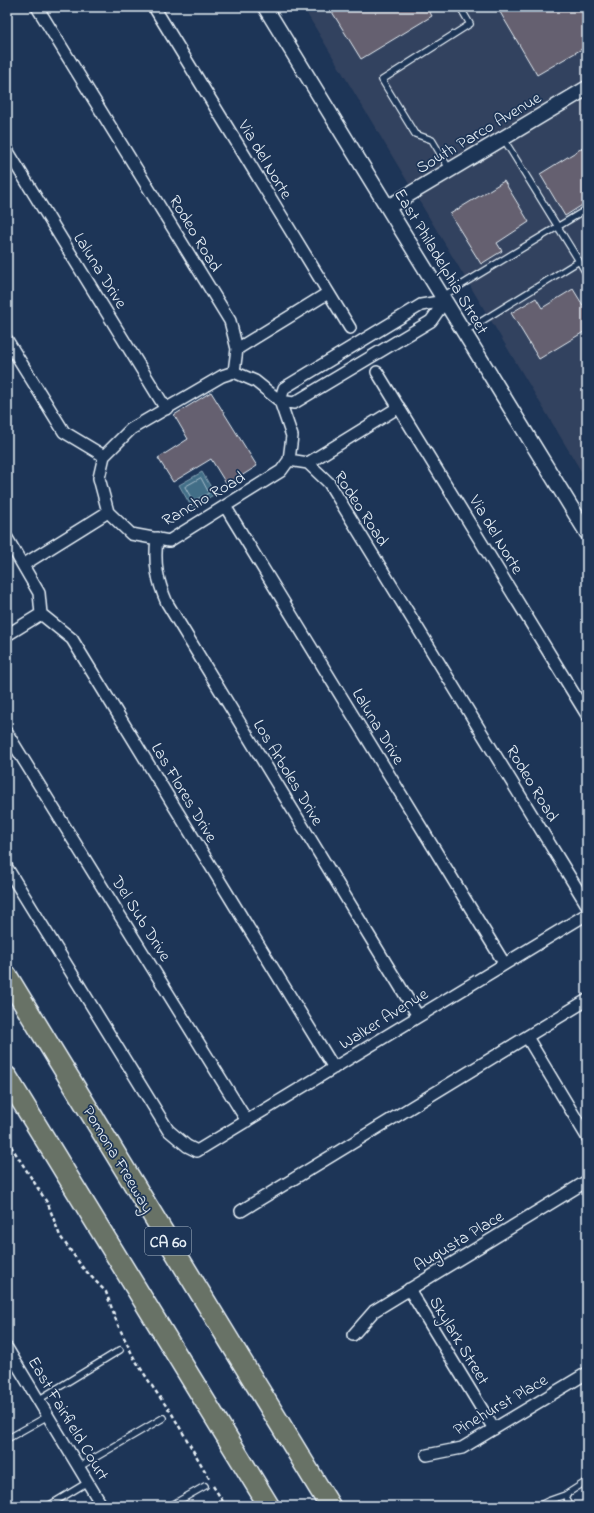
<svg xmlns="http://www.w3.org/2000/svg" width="594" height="1513" viewBox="0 0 594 1513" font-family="'Indie Flower',sans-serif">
  <rect width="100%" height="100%" fill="#1d3557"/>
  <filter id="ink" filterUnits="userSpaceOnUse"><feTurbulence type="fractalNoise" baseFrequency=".025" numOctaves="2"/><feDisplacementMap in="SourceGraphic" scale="8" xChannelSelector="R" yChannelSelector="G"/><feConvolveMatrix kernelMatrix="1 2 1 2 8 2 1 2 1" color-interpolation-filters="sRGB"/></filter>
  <g filter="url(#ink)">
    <!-- built -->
    <path fill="#33425e" d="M303,7H587V481Z"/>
    <!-- water -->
    <path fill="#426e87" stroke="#84a2b4" d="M202,472L215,494L192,508L179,485Z"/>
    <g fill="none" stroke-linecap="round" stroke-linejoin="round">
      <!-- shore -->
      <path stroke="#a6bdcb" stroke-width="1" d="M201,478L209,493L193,501L185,487Z"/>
    </g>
    <!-- building -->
    <path fill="#656170" stroke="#e8f1f8" d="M329,7H427L432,16L361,59Z
      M497,7H587V46L537,75Z
      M587,145V202L565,216L540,174Z
      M504,181L529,222L497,243L502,251L481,264L450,214Z
      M573,289L587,312V330L539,359L511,313L536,298L542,308Z
      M211,392L257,466L227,485L211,459L173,482L158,458L188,439L174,415Z"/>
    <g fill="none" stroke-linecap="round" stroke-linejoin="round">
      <defs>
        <path id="service" d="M450,170L432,140L415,134L382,80L470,24L460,7
          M579,261L587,275
          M443,296L587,209
          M464,332L579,261L503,138
          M38,1400L120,1350
          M7,1439L48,1416
          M79,1467L163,1418
          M48,1506L88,1482
          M170,1506L205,1486
          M538,1506L548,1501L565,1495
          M571,1506L565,1495L587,1481"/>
        <path id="minor" d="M37,7L230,321L237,349L234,372
          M154,7L350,328
          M7,150L166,409
          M445,301L431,321L294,403L280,401L284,388L421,305Z
          M7,340L64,432L104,456
          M237,349L328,293
          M234,372L255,381L280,401L292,436L289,460L281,471L169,541L131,534L108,512L99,478L104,456L131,429L222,376Z
          M377,372L587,715
          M289,460L308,463L329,483L587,905
          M308,463L399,407
          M225,506L504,963
          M7,538L39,593L41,614L72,639L334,1068
          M157,538C154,564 157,580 167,603L418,1016
          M23,565L108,512
          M7,635L41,614
          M7,733L247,1121
          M7,868L168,1130L187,1146L197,1151L587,914
          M527,1037L587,1137
          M241,1211L587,1000
          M409,1289L494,1429
          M353,1335L374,1311L587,1181
          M7,1348L102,1506
          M427,1455L462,1448L587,1373"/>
        <path id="tertiary" d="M265,7L587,533
          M388,207L587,88"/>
        <path id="motorway" d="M7,976L330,1506
          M7,1077L269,1506"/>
      </defs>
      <!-- service casing -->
      <use href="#service" stroke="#e8f1f8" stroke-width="8"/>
      <!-- minor casing -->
      <use href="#minor" stroke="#e8f1f8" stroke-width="14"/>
      <!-- tertiary casing -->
      <use href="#tertiary" stroke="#e8f1f8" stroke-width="17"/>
      <!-- motorway casing -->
      <use href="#motorway" stroke="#e8f1f8" stroke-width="23"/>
      <!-- path -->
      <path stroke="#e8f1f8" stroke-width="2.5" stroke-dasharray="4 3" stroke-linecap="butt" d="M7,1140L48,1204L60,1236L83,1268L106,1292L117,1323L134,1358L154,1389L172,1414L209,1478
        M213,1486L226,1506"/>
      <!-- service -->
      <use href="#service" stroke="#1d3557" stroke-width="5.5"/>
      <!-- minor -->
      <use href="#minor" stroke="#1d3557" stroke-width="11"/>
      <!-- tertiary -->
      <use href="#tertiary" stroke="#1d3557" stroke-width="14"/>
      <!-- motorway -->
      <use href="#motorway" stroke="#687266" stroke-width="20"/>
    </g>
  </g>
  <g text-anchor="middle" stroke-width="3.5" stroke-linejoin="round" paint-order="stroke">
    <!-- shield labels -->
    <rect fill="#1d3557" stroke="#abb9c8" stroke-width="1" x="145" y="1227" width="46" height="28" rx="3"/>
    <g font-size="16" font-weight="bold" fill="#e8f1f8">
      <text x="168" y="1247">CA 60</text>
    </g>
    <!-- street labels -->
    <g font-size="17" fill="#e8f1f8" stroke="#1d3557">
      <text transform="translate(478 132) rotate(-31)" y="6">South Parco Avenue</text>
      <text transform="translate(266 159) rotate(59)" y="6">Via del Norte</text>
      <text transform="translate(196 233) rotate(59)" y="6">Rodeo Road</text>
      <text transform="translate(442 261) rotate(59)" y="6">East Philadelphia Street</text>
      <text transform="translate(101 270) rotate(58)" y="6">Laluna Drive</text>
      <text transform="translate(203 498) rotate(-30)" y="6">Rancho Road</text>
      <text transform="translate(362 508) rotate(57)" y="6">Rodeo Road</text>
      <text transform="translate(497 534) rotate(59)" y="6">Via del Norte</text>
      <text transform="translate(379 726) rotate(59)" y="6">Laluna Drive</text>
      <text transform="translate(289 772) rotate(59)" y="6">Los Arboles Drive</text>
      <text transform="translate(533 783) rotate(59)" y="6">Rodeo Road</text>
      <text transform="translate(185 792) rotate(59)" y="6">Las Flores Drive</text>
      <text transform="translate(142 918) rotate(58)" y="6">Del Sub Drive</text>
      <text transform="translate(383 1018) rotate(-32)" y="6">Walker Avenue</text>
      <text transform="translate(119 1159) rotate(59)" y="6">Pomona Freeway</text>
      <text transform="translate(458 1240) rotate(-31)" y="6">Augusta Place</text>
      <text transform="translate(460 1340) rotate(59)" y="6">Skylark Street</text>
      <text transform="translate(500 1404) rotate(-30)" y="6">Pinehurst Place</text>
      <text transform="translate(69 1418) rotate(59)" y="6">East Fairfield Court</text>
    </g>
  </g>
  <!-- margin -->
  <rect width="594" height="1513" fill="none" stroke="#1d3557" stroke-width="24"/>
  <rect x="12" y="12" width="570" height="1489" fill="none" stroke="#e8f1f8" stroke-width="1.5" filter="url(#ink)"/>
</svg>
